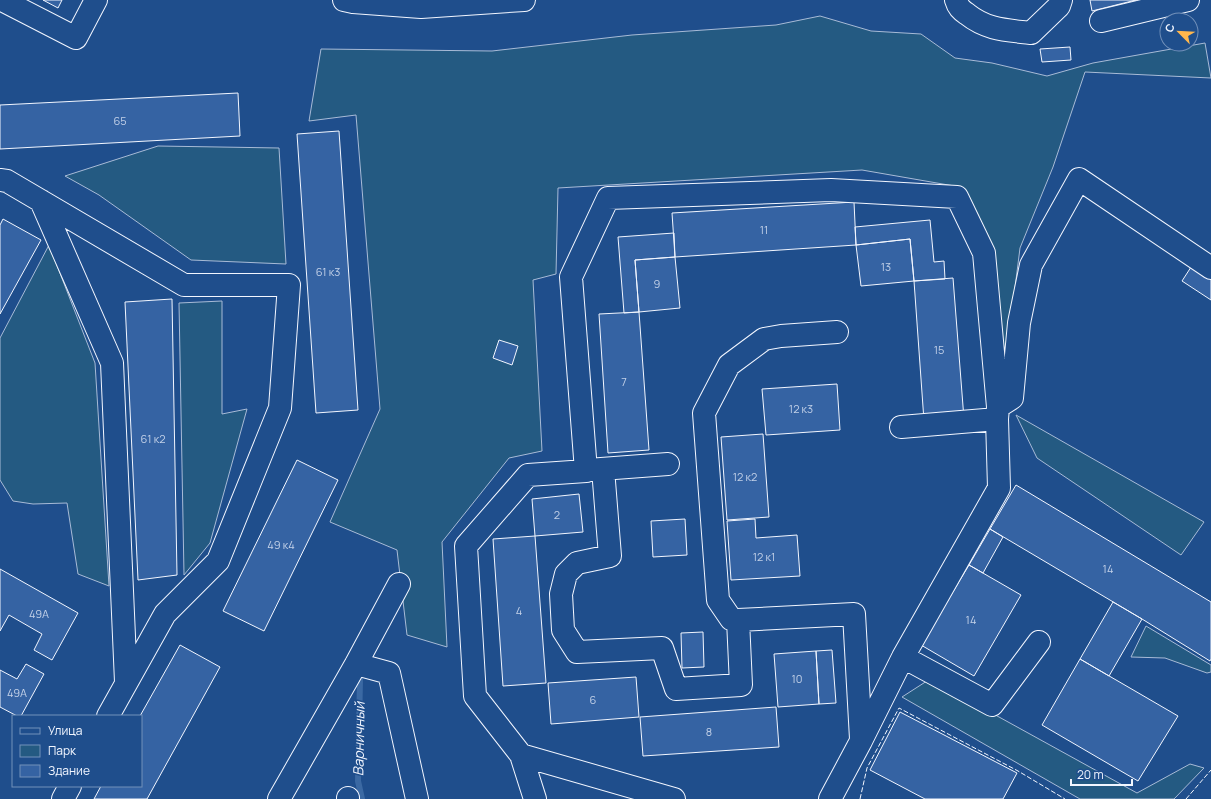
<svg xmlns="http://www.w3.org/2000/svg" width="1211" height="799" viewBox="0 0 1211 799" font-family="Manrope,sans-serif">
  <rect width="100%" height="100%" fill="#1f4e8c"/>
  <!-- green -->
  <path fill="#245a82" stroke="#a8bbd7" d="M820,16L871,31L921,34L955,58L992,63L1047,76L1093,63L1205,43L1211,78L1085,72L1053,167L1020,248L1002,391L960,187L862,170L558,188L556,274L533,280L542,451L509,458L442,542L447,647L407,635L397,550L330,522L380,409L356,115L309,121L321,49L492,51L632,35L776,25Z
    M158,146L279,148L286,264L191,260L99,195L65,176Z
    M49,245L95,363L109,586L78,574L67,503L33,504L13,501L0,480V338Z
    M222,301V414L247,409L210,543L184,575L179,303Z
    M1016,415L1204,522L1181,555L1037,458Z
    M1146,626L1211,665V672L1207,673L1165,658L1131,657Z
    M930,679L1137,793L1190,764L1204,768L1174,799H1080L902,697Z"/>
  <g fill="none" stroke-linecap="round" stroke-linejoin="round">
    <!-- stream -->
    <path stroke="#3b69a3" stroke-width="6" d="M360,679L358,781L362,799"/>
  </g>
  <!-- building -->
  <path fill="#3563a3" stroke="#f2f6ff" d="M43,0H62L58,8Z
    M1090,0H1136L1092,11Z
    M1070,47L1071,60L1042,62L1040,49Z
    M238,93L240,136L0,149V105Z
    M339,131L358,410L316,413L297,134Z
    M854,202L856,245L675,257L672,213Z
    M3,219L41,240L0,314V225Z
    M930,220L934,262L944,261L945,279L914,281L910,239L856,245L855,227Z
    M674,233L675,257L635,260L639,312L624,313L618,237Z
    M910,239L914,281L861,286L856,245Z
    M675,257L680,308L639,312L635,260Z
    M1193,264L1211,276V300L1182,281Z
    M953,278L964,419L924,421L914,281Z
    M172,299L177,575L138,580L125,302Z
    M639,312L649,450L608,453L599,314Z
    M499,340L518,346L512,365L493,358Z
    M837,384L840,430L766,435L762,389Z
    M763,434L769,517L727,520L721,437Z
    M297,460L338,480L264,631L223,611Z
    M1016,485L1211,602V659L1210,661L1142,619L990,529Z
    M579,494L583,532L535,536L532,499Z
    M685,519L687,555L653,557L651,521Z
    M755,519L756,538L797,535L800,576L731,580L727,521Z
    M990,529L1003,537L983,573L969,565Z
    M535,536L546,683L503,686L493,539Z
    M969,565L1021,595L974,676L921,645Z
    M0,569L78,613L52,660L34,650L42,634L9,615L0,631Z
    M1113,602L1142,619L1109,676L1080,659Z
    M703,632L704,667L682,668L681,633Z
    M180,645L220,667L147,799H94L101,786H141V716H140Z
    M832,650L836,703L819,704L816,651Z
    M816,651L819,704L778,707L774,654Z
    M1080,659L1178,716L1138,781L1042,725Z
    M26,664L44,674L21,716H17L0,707V670L17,679Z
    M636,677L639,717L551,724L548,683Z
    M776,707L779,747L643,756L640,717Z
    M900,712L1017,773L1003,799H925L870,770Z"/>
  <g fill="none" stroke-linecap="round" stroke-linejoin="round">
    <defs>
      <path id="minor" d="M2,0L76,38L96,0
        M344,0L353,2L421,7L524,0
        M956,0C958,7 961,10 967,14C987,30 1006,30 1031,33L1059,6L1061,0
        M1101,21L1188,0
        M0,180L7,181L184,285H289L280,408L218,561L165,614L108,716
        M41,201L112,363L126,682
        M998,407L1012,398L1019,323L1031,265L1079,179L1211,268
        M901,427L997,419
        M603,469L610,556L577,563L566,574L561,594L563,630L577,652L662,648L676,689L741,685L738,620L731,619L718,600L704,413L729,365L764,339L781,336L837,332
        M588,470L668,464
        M738,620L854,614L861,739
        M903,657L992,705L1039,642
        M356,664L389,673L417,799
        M521,755L535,799
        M63,799L70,786
        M279,799L356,664L399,584
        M348,799V798
        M674,799L521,755L475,696L466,546L528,475L586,471L571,277L608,198L831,190L957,197L984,253L998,407L997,419L999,488L903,657L861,741L830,799"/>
    </defs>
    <!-- minor casing -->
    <use href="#minor" stroke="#f2f6ff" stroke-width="24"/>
    <!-- minor -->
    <use href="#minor" stroke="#1f4e8c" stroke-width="22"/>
    <!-- fence -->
    <path stroke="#f2f6ff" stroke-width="1" stroke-dasharray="5 2" stroke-linecap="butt" d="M860,799L867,768L899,708L1018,771L1065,799
      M1186,799L1211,770"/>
  </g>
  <g text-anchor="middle" stroke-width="3" stroke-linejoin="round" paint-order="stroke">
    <!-- number labels -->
    <g font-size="11" fill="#c3d1e8">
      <text x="120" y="125">65</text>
      <text x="764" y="234">11</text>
      <text x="886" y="271">13</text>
      <text x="328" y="276">61 к3</text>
      <text x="657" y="288">9</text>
      <text x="939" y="354">15</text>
      <text x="624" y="386">7</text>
      <text x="801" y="413">12 к3</text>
      <text x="153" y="443">61 к2</text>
      <text x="745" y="481">12 к2</text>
      <text x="557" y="519">2</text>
      <text x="281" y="549">49 к4</text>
      <text x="764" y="561">12 к1</text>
      <text x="1108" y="573">14</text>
      <text x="519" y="615">4</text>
      <text x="39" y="618">49А</text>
      <text x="971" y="624">14</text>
      <text x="797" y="683">10</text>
      <text x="17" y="697">49А</text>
      <text x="593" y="704">6</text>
      <text x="709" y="736">8</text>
    </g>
    <!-- water labels -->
    <g font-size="14" font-style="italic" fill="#f2f6ff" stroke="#1f4e8c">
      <text transform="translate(359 739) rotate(-89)" y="5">Варничный</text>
    </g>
  </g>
  <!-- legend -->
  <rect x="12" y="715" width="130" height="72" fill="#1f4e8c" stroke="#7391ba"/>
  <rect x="20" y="728" width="20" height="6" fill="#1f4e8c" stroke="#7391ba"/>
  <text x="48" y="735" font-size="12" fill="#f2f6ff">Улица</text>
  <rect x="20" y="745" width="20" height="12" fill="#245a82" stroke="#7391ba"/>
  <text x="48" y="755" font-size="12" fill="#f2f6ff">Парк</text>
  <rect x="20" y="765" width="20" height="12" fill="#3563a3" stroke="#7391ba"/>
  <text x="48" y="775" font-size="12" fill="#f2f6ff">Здание</text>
  <!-- north arrow -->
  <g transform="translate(1179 32) rotate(294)"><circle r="19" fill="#1f4e8c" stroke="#7391ba"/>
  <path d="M0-3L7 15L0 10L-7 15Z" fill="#ffb74d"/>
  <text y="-6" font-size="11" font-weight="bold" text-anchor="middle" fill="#f2f6ff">С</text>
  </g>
  <!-- scale -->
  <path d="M1071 779v6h61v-6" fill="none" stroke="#f2f6ff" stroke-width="2"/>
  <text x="1077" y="779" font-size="12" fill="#f2f6ff" stroke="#1f4e8c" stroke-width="3" paint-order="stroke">20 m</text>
</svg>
